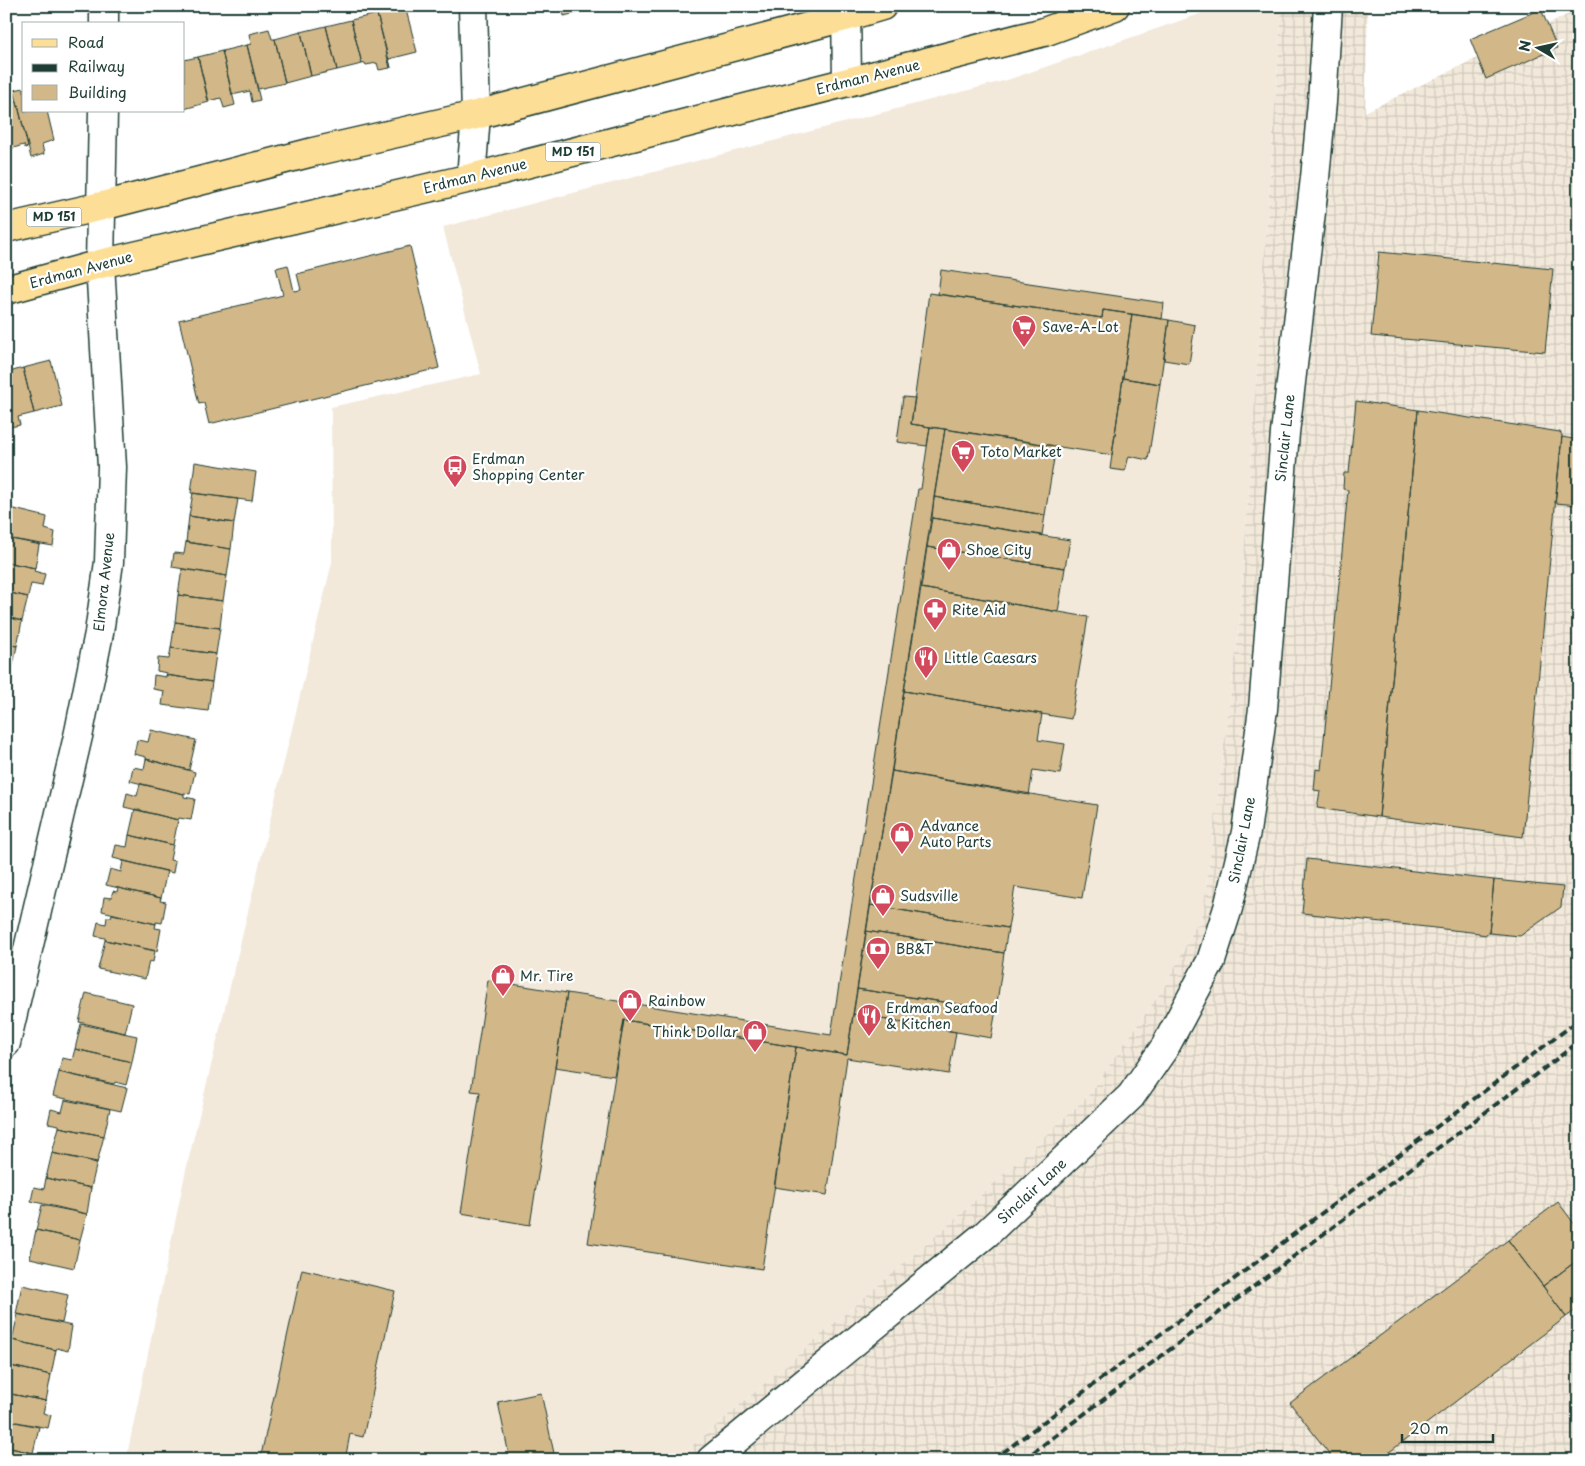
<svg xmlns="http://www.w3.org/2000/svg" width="1585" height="1466" viewBox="0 0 1585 1466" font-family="'Playpen Sans',sans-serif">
  <defs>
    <pattern id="industrial-grid" width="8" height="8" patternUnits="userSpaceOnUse" patternTransform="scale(1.25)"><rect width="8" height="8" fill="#f2e9db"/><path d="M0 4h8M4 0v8" fill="none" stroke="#cfc9bd"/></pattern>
  </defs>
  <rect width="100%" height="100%" fill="#fff"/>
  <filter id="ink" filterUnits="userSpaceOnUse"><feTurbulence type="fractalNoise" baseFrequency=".02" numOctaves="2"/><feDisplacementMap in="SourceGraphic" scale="10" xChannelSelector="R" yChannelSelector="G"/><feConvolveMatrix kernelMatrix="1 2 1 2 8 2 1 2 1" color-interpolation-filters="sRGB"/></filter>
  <g filter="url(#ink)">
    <!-- built -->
    <path fill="#f2e9db" d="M1223,6H1282L1239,628L1203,912L1165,986L1088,1096L953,1221L676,1460H126L185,1174L332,562L331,407L481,374L443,227L1007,80Z"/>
    <!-- industrial -->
    <path fill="url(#industrial-grid)" d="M1282,6H1368L1365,112L1579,9V1460H676L953,1221L1088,1096L1165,986L1203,912L1239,628Z"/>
    <!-- building -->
    <path fill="#d2b788" stroke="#1f3d34" d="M377,6H405L417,52L389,59L391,68L377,14L378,13Z
      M562,6H592V9L564,16Z
      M1541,9L1557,48L1486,79L1470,39Z
      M377,14L390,68L379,70L377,63L366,65L365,63L362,64L351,20Z
      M351,20L362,64L337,70L326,26Z
      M326,26L337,70L311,76L301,32Z
      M269,29L272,39H275L285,83L258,89L247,45L251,44L249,34Z
      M301,32L311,76L285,83L275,39Z
      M247,45L260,100L252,102L250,91L232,95L222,51Z
      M222,51L235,105L224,108L221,98L208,101L198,57Z
      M198,57L209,102L184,109V60Z
      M24,88V111H47L54,140L42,144L44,154L31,158L14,90Z
      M17,101L28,147L25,148L24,145L6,150V104Z
      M410,246L439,368L209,424L204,403L199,404L179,320L283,295L276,268L288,265L294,291L301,290L297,274Z
      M1379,252L1553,269L1545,352L1371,336Z
      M941,270L1164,303L1162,319L1103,310L1102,318L938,294Z
      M929,293L1102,318L1103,310L1132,314L1112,455L911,424Z
      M1132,314L1169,320L1160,384L1123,378Z
      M1169,320L1195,325L1189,364L1164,360Z
      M51,361L62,406L34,413L23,368Z
      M23,368L34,413L18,417L20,425L10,427L6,412V373Z
      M1123,378L1160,384L1148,460L1129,456L1125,471L1110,469Z
      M903,397L915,398L911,424L930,427L927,446L897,442Z
      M1356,401L1418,410L1379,817L1317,808L1320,791L1314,790L1316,769L1321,770L1348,490L1343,489L1344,473H1349Z
      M1418,410L1560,432L1562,435L1523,837L1379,817Z
      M6,412L11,433L6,434Z
      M930,427L945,429L847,1055L624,1020L614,1076L555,1067L567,993L831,1035L918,489H921Z
      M945,429L1056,446L1045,515L934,497Z
      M1562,437L1579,440V505L1555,503Z
      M195,462L256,472L252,501L191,493Z
      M193,493L238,499L234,523L189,516Z
      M934,497L1045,515L1042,535L932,518Z
      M6,507L47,517L45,529L55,532L53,546L6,538Z
      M189,516L234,523L231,549L186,542Z
      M932,518L1070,540L1065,568L927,547Z
      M6,538L41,545H39L35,568L6,562Z
      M186,542L231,549L227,576L172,567L174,553L184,554Z
      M927,547L1065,568L1058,612L921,588Z
      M6,562L35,568L34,571L45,574L42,586L31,584L28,597L6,592Z
      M182,569L227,576L223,601L178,595Z
      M921,588L1088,617L1071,719L904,691Z
      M6,592L28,597L22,621L6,617Z
      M178,595L223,601L220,628L175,622Z
      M6,617L22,621L17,646L6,644Z
      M175,622L220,628L216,654L171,648Z
      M6,644L17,646L11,675L6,674Z
      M171,648L216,654L212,682L166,675L167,673L157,671L158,658L169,659Z
      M6,674L11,675L6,694Z
      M154,675L166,677V675L212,682L208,711L162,705L164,691L153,689Z
      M904,691L1042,714L1038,740L1065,744L1060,774L1033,770L1029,795L892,771Z
      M151,730L196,740L189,770L146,759V757L134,754L137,740L148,742Z
      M146,759L195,772L190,794L184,793V794L130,781L133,767L144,769Z
      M892,771L1097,805L1082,898L1015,887L1008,928L870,905Z
      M140,784L184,794V797L195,799L191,820L179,818L178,820L124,807L127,793L137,796Z
      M135,809L178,820L173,845L129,835Z
      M129,835L173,845L170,860L175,861L173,873L113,858L116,845L127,847Z
      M1307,859L1494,880L1489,933H1487V935L1479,934V933L1302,913Z
      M123,861L167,871L161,898L106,885L110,869L121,872Z
      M1494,880L1563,887L1561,907L1520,936L1489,933Z
      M118,888L161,898L160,901L166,902L162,923L156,922V924L102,911L104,897L111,898L113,891L117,892Z
      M870,905L1008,928L1004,953L866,931Z
      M112,914L156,924L155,928L161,929L157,951L105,940V938L95,936L98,922L106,924L107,917H111Z
      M866,931L1004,953L996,1010L857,989Z
      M105,940L155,951L153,962L149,961L145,979L98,969Z
      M488,980L567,993L530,1225L461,1213L480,1092L471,1091Z
      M857,989L996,1010L991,1038L853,1014Z
      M86,993L132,1004L125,1033L79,1022Z
      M853,1014L956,1032L949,1074L847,1058L827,1195L774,1187L796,1047L847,1055Z
      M624,1020L796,1047L762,1269L588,1243Z
      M81,1024L137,1036L132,1062L75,1049Z
      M75,1049L132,1062L126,1085L115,1082L114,1084L59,1072L62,1058L72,1060Z
      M59,1072L127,1088L121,1111L53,1096Z
      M65,1100L110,1109L104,1136L59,1127V1125L48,1123L51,1109L62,1112Z
      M59,1127L104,1136L97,1163L52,1153Z
      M52,1153L97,1162L91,1188L46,1178Z
      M46,1178L91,1188L87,1214L31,1201L34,1187L44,1189Z
      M1558,1202L1579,1230V1259L1543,1286L1508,1240Z
      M42,1205L87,1214L80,1240L36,1230Z
      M36,1230L80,1240L74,1268L30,1258Z
      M1508,1240L1566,1317L1379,1460H1334L1290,1403Z
      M1579,1259V1308L1566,1317L1543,1286Z
      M302,1269L395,1291L363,1437L350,1434L345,1460H260Z
      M22,1285L68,1295L62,1323L16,1314Z
      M18,1314L72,1326L68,1351L57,1348L56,1350L12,1340Z
      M12,1340L56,1350L51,1375L6,1365Z
      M6,1365L51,1375L46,1401L6,1393Z
      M6,1393L46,1401L43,1413L51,1415L48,1428L6,1420Z
      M541,1393L555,1458L548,1460H510L498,1402Z
      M6,1420L39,1427L33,1453L6,1447Z
      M6,1447L33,1453L32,1460H6Z"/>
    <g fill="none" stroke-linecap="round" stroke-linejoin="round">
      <defs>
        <path id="minor" d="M846,6L847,82
          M104,24V6
          M471,178L476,115L473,6
          M6,1043L79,732L99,633L109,562L112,467L100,264L103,111"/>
        <path id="secondary" d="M711,1460L986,1234L1131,1096L1165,1047L1211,961L1228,908L1246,832L1263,709L1285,433L1315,178L1322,102L1328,6"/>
        <path id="primary" d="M6,228L102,206L313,152L476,115L845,17L882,6
          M6,290L100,264L471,178L1044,32L1115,6"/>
      </defs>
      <!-- minor casing -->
      <use href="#minor" stroke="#1f3d34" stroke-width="31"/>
      <!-- secondary casing -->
      <use href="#secondary" stroke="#1f3d34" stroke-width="31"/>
      <!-- primary casing -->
      <use href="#primary" stroke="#1f3d34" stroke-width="31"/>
      <!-- minor -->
      <use href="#minor" stroke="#fff" stroke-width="28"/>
      <!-- secondary -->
      <use href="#secondary" stroke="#fff" stroke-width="28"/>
      <!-- primary -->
      <use href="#primary" stroke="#fdde96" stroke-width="28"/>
      <!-- rail -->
      <path stroke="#1f3d34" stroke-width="4" stroke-dasharray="8 4" stroke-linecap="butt" d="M993,1460L1579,1020
        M1023,1460L1579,1042"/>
    </g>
  </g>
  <!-- icons -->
  <defs>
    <symbol id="supermarket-pin" viewBox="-11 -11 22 30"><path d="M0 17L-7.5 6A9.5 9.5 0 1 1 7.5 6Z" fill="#d1495b" stroke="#fff"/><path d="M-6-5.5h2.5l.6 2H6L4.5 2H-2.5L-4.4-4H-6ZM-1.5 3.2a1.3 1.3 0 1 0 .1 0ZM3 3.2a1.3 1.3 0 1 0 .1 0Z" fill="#fff"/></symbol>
    <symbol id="bus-pin" viewBox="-11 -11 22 30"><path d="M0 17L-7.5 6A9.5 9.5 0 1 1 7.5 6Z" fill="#d1495b" stroke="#fff"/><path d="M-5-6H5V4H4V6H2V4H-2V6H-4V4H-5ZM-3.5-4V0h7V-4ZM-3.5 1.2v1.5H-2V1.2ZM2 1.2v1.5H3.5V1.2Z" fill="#fff"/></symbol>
    <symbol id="shop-pin" viewBox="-11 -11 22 30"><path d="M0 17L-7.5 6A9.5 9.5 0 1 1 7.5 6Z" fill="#d1495b" stroke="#fff"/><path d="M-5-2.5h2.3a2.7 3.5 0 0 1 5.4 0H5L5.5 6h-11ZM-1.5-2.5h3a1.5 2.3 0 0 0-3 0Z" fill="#fff"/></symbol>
    <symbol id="pharmacy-pin" viewBox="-11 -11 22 30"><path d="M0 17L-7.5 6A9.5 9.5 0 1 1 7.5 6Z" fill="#d1495b" stroke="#fff"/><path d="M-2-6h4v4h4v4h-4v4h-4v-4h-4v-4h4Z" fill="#fff"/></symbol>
    <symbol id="restaurant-pin" viewBox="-11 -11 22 30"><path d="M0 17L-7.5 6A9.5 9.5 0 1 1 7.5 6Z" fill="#d1495b" stroke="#fff"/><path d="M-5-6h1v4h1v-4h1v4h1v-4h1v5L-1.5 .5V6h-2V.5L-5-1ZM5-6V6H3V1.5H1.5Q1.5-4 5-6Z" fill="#fff"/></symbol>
    <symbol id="bank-pin" viewBox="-11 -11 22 30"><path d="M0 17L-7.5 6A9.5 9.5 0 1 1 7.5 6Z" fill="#d1495b" stroke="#fff"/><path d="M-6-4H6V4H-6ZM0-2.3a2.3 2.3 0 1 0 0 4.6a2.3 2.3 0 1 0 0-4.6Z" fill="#fff"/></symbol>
  </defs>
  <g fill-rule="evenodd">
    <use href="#supermarket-pin" x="1010" y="313" width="28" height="38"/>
    <use href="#supermarket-pin" x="949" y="438" width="28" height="38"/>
    <use href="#bus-pin" x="441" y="453" width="28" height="38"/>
    <use href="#shop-pin" x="935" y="536" width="28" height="38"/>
    <use href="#pharmacy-pin" x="921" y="596" width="28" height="38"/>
    <use href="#restaurant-pin" x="912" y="644" width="28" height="38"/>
    <use href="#shop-pin" x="888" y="820" width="28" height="38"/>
    <use href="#shop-pin" x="869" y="882" width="28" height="38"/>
    <use href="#bank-pin" x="864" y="935" width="28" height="38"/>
    <use href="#shop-pin" x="489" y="962" width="28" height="38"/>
    <use href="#shop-pin" x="616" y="987" width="28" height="38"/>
    <use href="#restaurant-pin" x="855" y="1002" width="28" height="38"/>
    <use href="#shop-pin" x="741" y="1018" width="28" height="38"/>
  </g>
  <g text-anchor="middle" stroke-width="4.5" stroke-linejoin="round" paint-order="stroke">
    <!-- shield labels -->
    <g fill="#fff" stroke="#627771" stroke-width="1">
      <rect x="545.5" y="142.5" width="55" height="19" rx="4"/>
      <rect x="26.5" y="207.5" width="55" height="19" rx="4"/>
    </g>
    <g font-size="12" font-weight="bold" fill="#1f3d34">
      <text x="573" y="156">MD 151</text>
      <text x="54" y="221">MD 151</text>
    </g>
    <!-- street labels -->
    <g font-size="14" fill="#1f3d34" stroke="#fff">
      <text transform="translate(868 77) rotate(-14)" y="5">Erdman Avenue</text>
      <text transform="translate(475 176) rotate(-14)" y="5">Erdman Avenue</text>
      <text transform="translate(81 270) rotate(-15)" y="5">Erdman Avenue</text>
      <text transform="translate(1285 438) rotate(-84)" y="5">Sinclair Lane</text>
      <text transform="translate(104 582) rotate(-84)" y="5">Elmora Avenue</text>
      <text transform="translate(1242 840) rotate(-79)" y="5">Sinclair Lane</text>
      <text transform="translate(1032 1191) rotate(-43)" y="5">Sinclair Lane</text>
    </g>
    <!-- poi labels -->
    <g font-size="14" fill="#1f3d34" stroke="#fff" text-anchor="start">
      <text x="1042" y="332">Save-A-Lot</text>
      <text x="980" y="457">Toto Market</text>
      <text x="472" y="464">Erdman<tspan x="472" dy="16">Shopping Center</tspan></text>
      <text x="966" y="555">Shoe City</text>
      <text x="952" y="615">Rite Aid</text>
      <text x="944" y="663">Little Caesars</text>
      <text x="920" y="831">Advance<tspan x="920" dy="16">Auto Parts</tspan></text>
      <text x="900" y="901">Sudsville</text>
      <text x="896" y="954">BB&amp;T</text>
      <text x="520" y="981">Mr. Tire</text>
      <text x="648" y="1006">Rainbow</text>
      <text x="886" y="1013">Erdman Seafood<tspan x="886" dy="16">&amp; Kitchen</tspan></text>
      <text x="738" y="1037" text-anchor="end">Think Dollar</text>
    </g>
  </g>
  <!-- margin -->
  <rect width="1585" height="1466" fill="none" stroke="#fff" stroke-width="25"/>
  <rect x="12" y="12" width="1560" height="1441" fill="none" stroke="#1f3d34" stroke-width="2" filter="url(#ink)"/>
  <!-- legend -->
  <rect x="22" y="22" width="162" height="90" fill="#ffffff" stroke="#a5b1ae"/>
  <rect x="32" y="39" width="25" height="8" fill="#fdde96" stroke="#a5b1ae"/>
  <text x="68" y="48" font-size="15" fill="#1f3d34">Road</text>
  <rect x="32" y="64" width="25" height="8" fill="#1f3d34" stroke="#a5b1ae"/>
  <text x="68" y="72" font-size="15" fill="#1f3d34">Railway</text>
  <rect x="32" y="85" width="25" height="15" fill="#d2b788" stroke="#a5b1ae"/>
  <text x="68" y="98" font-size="15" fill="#1f3d34">Building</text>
  <!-- north arrow -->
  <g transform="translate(1538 48) rotate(279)" stroke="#ffffff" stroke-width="4" paint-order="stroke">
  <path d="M0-4L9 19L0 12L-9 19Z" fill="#1f3d34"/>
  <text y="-8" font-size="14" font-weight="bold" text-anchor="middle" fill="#1f3d34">N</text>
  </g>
  <!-- scale -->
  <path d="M1402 1434v8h91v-8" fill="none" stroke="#1f3d34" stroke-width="2.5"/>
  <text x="1410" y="1434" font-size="15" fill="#1f3d34" stroke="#ffffff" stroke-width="4" paint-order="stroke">20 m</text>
</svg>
